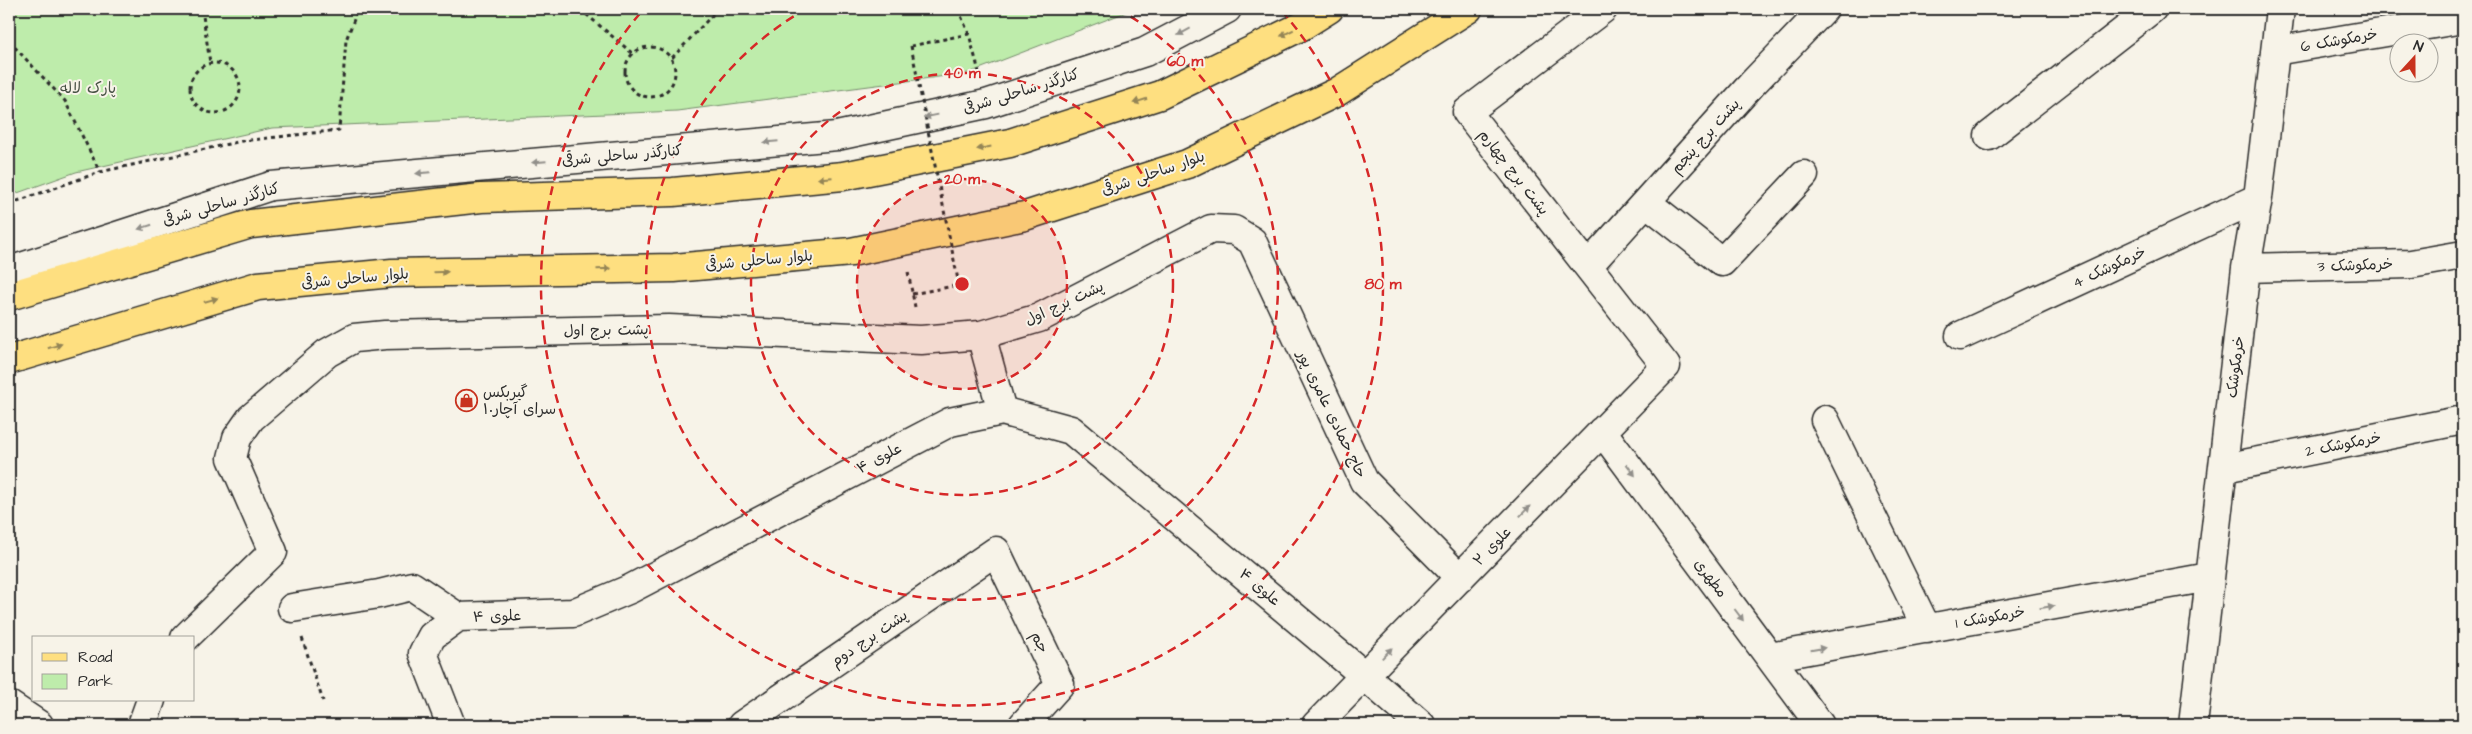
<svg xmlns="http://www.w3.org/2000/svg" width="2472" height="734" viewBox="0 0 2472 734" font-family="'Architects Daughter','Playpen Sans Arabic',sans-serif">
  <rect width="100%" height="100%" fill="#f7f3e8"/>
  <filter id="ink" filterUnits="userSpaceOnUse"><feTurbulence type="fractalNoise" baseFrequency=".02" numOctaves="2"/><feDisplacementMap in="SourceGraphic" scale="10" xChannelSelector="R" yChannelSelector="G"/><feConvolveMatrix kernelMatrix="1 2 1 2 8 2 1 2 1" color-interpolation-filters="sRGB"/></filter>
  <g filter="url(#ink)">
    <!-- green -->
    <path fill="#beecab" stroke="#748c6b" d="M9,9H1134L969,73L677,111L272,128L76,172L9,196Z"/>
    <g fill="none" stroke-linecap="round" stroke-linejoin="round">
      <defs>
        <path id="minor" d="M2275,51L2463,19
          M1989,136L2152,9
          M1646,202L1722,262L1804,175
          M1588,266L1752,84L1824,9
          M2246,268L2411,264L2463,255
          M9,271L271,186L837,136L986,104L1145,52L1227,9
          M981,335L1002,411
          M1960,336L2258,198
          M1825,420L1927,629
          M1602,431L1820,725
          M2224,468L2463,420
          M292,608L379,594L412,586L458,617
          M185,638L273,552L232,458L237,438L251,418L327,353L354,338L385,335L669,329L921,340L981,335L1039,318L1211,229L1234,230L1252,241L1364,481L1460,578
          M1770,657L2209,577
          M9,705L39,725
          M142,725L151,700
          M451,725L423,653L432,636L458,617L573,613L630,589L950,422L1002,411L1071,430L1365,676L1421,725
          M742,725L996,551L1060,684L1023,725
          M1316,725L1666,366L1467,112L1603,9
          M2193,725L2246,268L2258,198L2280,9"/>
        <path id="major" d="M9,296L251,224L481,198L673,192L843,176L1010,143L1160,95L1302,26L1329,9
          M9,360L258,286L392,273L674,268L851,252L1025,216L1187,164L1337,92L1468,9"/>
      </defs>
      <!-- minor casing -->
      <use href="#minor" stroke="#2b2b2b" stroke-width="31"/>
      <!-- major casing -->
      <use href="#major" stroke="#2b2b2b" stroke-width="31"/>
      <!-- path -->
      <path stroke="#2b2b2b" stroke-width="3" stroke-dasharray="4 4" stroke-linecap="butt" d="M202,9L210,63
        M580,9L632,53
        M958,9L969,34L979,72
        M9,41L65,101L100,172
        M911,46L969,34
        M625 72a25 25 0 1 1 50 0a25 25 0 1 1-50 0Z
        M672,58L718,9
        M190 88a25 25 0 1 1 50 0a25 25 0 1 1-50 0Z
        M9,204L100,172L242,141L339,130L346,40L358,9
        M908,272L915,307
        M912,294L959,285
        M302,638L323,701"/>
      <!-- minor -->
      <use href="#minor" stroke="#f7f3e8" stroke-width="28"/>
      <!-- major -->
      <use href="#major" stroke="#fedf80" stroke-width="28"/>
      <!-- path-bridge -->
      <path stroke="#2b2b2b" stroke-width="3" stroke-dasharray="4 4" stroke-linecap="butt" d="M911,46L959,285"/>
    </g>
    <!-- one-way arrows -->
    <defs><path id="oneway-solid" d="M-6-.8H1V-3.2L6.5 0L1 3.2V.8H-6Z" transform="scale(1.25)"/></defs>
    <g fill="#918f8a">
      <use href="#oneway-solid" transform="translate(1184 32) rotate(152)"/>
      <use href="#oneway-solid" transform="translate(931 116) rotate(168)"/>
      <use href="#oneway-solid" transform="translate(771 142) rotate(175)"/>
      <use href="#oneway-solid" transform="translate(539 162) rotate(175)"/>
      <use href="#oneway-solid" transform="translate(423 173) rotate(175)"/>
      <use href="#oneway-solid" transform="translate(145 227) rotate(162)"/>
      <use href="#oneway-solid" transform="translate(1631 470) rotate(53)"/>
      <use href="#oneway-solid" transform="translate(1525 511) rotate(-46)"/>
      <use href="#oneway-solid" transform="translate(2047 607) rotate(-10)"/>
      <use href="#oneway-solid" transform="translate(1739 615) rotate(53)"/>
      <use href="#oneway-solid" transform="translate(1818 649) rotate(-10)"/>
      <use href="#oneway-solid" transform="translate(1387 653) rotate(-46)"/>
    </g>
    <g fill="#948556">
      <use href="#oneway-solid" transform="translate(1287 33) rotate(154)"/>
      <use href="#oneway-solid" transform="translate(1140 101) rotate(162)"/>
      <use href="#oneway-solid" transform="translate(984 148) rotate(169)"/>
      <use href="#oneway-solid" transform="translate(825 178) rotate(175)"/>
      <use href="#oneway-solid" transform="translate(604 269) rotate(-1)"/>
      <use href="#oneway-solid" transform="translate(441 272) rotate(-1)"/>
      <use href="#oneway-solid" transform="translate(211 300) rotate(-16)"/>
      <use href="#oneway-solid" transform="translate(55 346) rotate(-17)"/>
    </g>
  </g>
  <!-- distance rings -->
  <circle cx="962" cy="284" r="105" fill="#d62828" fill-opacity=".12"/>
  <g fill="none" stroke="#d62828" stroke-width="2.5" stroke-dasharray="9 6">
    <circle cx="962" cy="284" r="105"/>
    <circle cx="962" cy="284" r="211"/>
    <path d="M1118 9A316 316 0 1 1 806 9"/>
    <path d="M1282 11A421 421 0 1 1 642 11"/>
  </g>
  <!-- icons -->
  <defs>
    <symbol id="shop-ring" viewBox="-11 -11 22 22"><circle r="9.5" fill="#f7f3e8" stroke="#c8321e" stroke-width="1.5"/><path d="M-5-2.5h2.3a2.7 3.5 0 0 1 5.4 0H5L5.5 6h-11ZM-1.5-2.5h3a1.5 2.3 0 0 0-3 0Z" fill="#c8321e"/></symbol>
  </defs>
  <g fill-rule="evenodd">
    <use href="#shop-ring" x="454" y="388" width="25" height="25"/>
  </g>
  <g text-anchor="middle" stroke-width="4" stroke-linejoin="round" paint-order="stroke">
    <!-- street labels -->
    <g font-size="15" fill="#2b2b2b" stroke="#f7f3e8">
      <text transform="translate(2339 40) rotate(-10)" y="5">خرمکوشک 6</text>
      <text transform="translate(1021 91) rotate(-17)" y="5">کنارگذر ساحلی شرقی</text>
      <text transform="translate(1705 136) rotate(-48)" y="5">پشت برج پنجم</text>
      <text transform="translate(622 155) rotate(-5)" y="5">کنارگذر ساحلی شرقی</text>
      <text transform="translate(1514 172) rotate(52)" y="5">پشت برج چهارم</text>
      <text transform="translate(1153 173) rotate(-19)" y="5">بلوار ساحلی شرقی</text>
      <text transform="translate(221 204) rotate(-16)" y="5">کنارگذر ساحلی شرقی</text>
      <text transform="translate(759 260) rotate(-5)" y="5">بلوار ساحلی شرقی</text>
      <text transform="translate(2355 265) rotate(-2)" y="5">خرمکوشک 3</text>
      <text transform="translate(2109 267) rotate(-25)" y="5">خرمکوشک 4</text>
      <text transform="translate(355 278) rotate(-5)" y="5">بلوار ساحلی شرقی</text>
      <text transform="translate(1064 303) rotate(-25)" y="5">پشت برج اول</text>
      <text transform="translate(606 330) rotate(-1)" y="5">پشت برج اول</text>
      <text transform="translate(2235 367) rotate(-83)" y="5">خرمکوشک</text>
      <text transform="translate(1332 414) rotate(64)" y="5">حاج حمادی عامری پور</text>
      <text transform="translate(2343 444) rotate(-11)" y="5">خرمکوشک 2</text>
      <text transform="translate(879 458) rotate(-28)" y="5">علوی ۴</text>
      <text transform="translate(1492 546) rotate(-46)" y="5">علوی ۲</text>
      <text transform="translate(1711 578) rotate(53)" y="5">مطهری</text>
      <text transform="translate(1260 587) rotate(40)" y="5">علوی ۴</text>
      <text transform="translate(497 616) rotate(-2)" y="5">علوی ۴</text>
      <text transform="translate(1990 617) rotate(-10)" y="5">خرمکوشک 1</text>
      <text transform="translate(869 638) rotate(-34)" y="5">پشت برج دوم</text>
      <text transform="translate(1040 642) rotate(64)" y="5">جم</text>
    </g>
    <!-- park labels -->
    <g font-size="15" fill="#485245" stroke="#f7f3e8">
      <text x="88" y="93">پارک لاله</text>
    </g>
    <!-- poi labels -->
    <g font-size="15" fill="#2b2b2b" stroke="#f7f3e8" text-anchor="start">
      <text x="483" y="397">گیربکس<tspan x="483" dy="17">سرای آچار۱۰</tspan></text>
    </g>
  </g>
  <circle cx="962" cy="284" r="8" fill="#d62828" stroke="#f7f3e8" stroke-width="2.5"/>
  <g font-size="15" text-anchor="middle" font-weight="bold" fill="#d62828" stroke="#f7f3e8" stroke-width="4" stroke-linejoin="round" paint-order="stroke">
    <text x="1185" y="66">60 m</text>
    <text x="962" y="78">40 m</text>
    <text x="962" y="184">20 m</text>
    <text x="1383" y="289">80 m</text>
  </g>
  <!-- margin -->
  <rect width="2472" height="734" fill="none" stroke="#f7f3e8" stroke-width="30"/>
  <rect x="15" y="15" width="2442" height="704" fill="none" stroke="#2b2b2b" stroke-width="2" filter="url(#ink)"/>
  <!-- legend -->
  <rect x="32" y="636" width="162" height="65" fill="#f7f3e8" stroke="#a5a39c"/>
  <rect x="42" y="653" width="25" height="8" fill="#fedf80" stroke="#a5a39c"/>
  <text x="78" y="662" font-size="15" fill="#2b2b2b">Road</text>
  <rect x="42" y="674" width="25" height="15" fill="#beecab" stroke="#a5a39c"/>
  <text x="78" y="686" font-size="15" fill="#2b2b2b">Park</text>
  <!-- north arrow -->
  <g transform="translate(2414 58) rotate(21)"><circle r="24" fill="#f7f3e8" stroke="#a5a39c"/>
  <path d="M0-4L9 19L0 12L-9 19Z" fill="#c8321e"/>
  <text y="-8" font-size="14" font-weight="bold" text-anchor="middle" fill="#2b2b2b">N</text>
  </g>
</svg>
